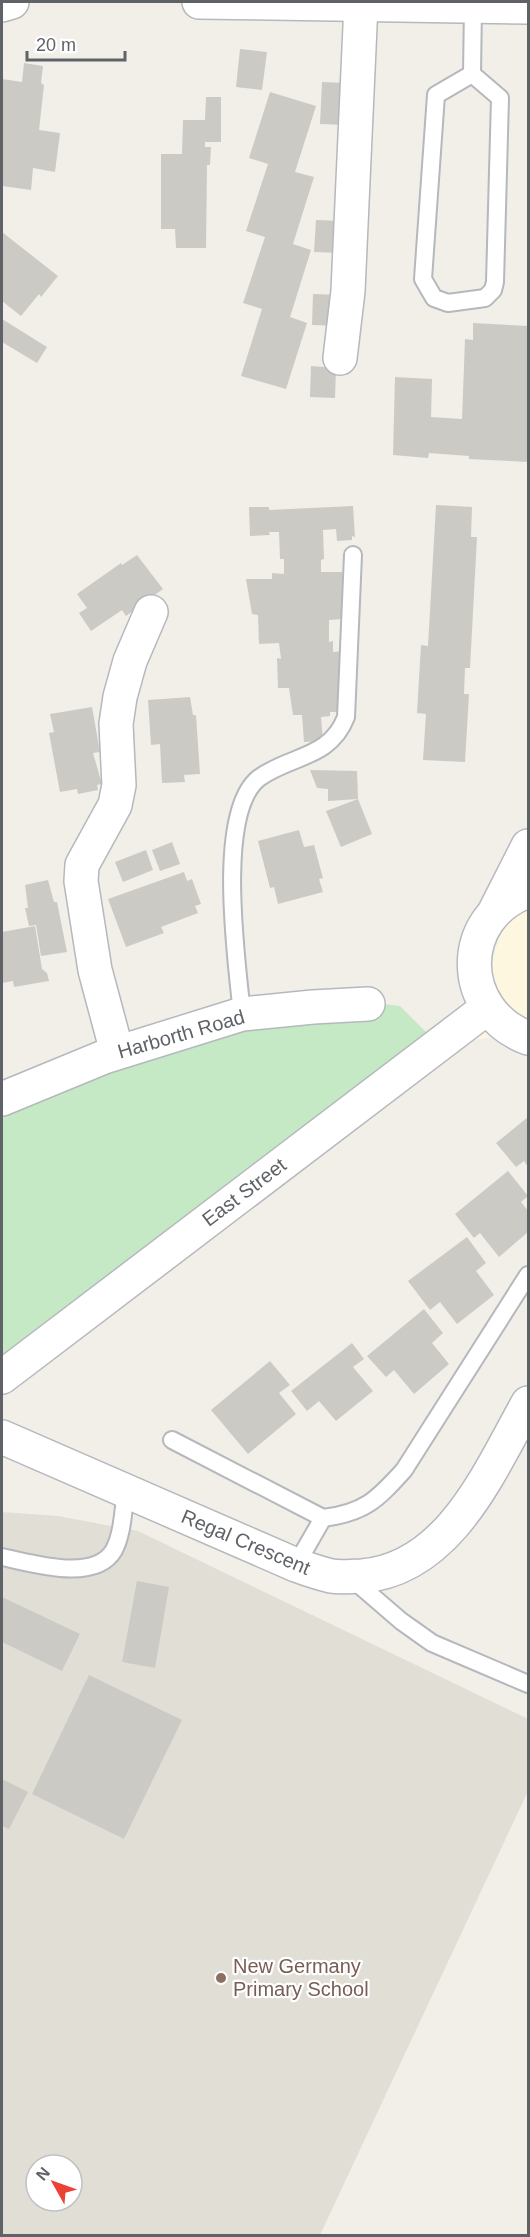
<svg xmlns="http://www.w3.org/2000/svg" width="530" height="2237" viewBox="0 0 530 2237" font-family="Helvetica,sans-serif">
  <rect width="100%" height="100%" fill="#f1efe8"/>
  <!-- commercial -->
  <path fill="#fef7e0" d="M528,841V1033L438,1044L479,1005Z"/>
  <!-- education -->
  <path fill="#e1ded6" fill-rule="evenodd" d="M2,1512L58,1516L138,1531L528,1719V1791L320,2235H2ZM36,2165H72V2201H36Z"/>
  <!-- green -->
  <path fill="#c5e8c5" d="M369,1002L400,1006L438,1044L2,1378V1099L119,1051Z"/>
  <!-- building -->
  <path fill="#cccac5" d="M240,49L267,52L262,90L236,87Z
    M24,63L43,66L41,83L44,85L39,130L60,133L55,172L33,168L31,190L2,186V79L22,82Z
    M322,82L348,83L346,125L320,124Z
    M270,92L316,106L295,172L314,177L293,244L311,250L290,317L307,323L286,389L241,376L262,309L243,303L265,237L246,231L268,164L249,158Z
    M206,97H221V142H205V147H211L210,165H207L206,248H176L175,229H161V154H182L183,120H205Z
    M316,220L342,221L340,253L314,252Z
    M2,232L58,276L41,297L39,294L21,316L2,301Z
    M313,294L340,295L339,326L312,325Z
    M2,319L47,347L37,363L2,342Z
    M473,323L528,326V462L469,459V456L429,453L428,458L393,455L395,377L432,379L431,417L462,419L465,339L473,340Z
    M311,366L336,368L335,398L310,397Z
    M436,505L472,507L471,537H477L470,668H465L464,694H469L465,762L423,760L426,714L417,713L421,645L428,646Z
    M353,506L355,537L352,536V540L337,541L336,529L323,530L324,559L321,560V572H342V619L329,620V642L333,641V652L343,651V712H330V716L321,717L323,741L304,742L302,715H293L289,688H278L277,658L281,659L279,643L259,644L258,615L252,614L246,579H272V573L284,574V559H280L279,532H269L270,535L250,536L249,507H269V510Z
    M137,555L163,589L126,616L122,610L91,631L79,613L87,608L77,594L121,563L122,565Z
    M190,697L193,715H196L200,774L184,775L185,782L162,783L160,744L151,745L148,700Z
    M92,707L100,752L93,753L102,784L97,785L98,790L78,794L77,789L60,792L49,733L54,732L50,714Z
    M310,770L357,771L358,799L372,834L341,847L326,811L358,799L328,801V789L317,788Z
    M299,830L304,847L314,845L323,878L319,879L323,892L278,904L274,887L270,888L258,841Z
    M172,842L180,864L160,871L152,850Z
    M146,850L153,870L123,882L115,862Z
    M184,872L187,881L192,879L201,904L195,906L198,913L161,927L164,933L126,947L108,899Z
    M48,880L54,902H57L67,952L41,956L36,925L29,926L25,908H28L25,885Z
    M35,926L42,969L47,973L49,981L14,987L13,981L2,983V932Z
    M528,1117V1167L524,1161L516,1167L496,1143Z
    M508,1171L528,1196L521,1202L528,1211V1232L499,1257L480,1233L474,1238L455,1214Z
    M467,1237L486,1263L476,1271L494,1295L457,1324L440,1302L430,1310L408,1281Z
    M424,1309L443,1333L432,1343L449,1364L414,1394L394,1370L386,1377L367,1356Z
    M352,1343L364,1359L353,1367L373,1391L336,1421L319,1401L307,1411L291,1391Z
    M270,1361L290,1385L279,1393L296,1414L248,1454L211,1410Z
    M137,1581L169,1587L155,1668L122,1662Z
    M2,1597L80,1634L62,1671L2,1642Z
    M89,1675L182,1720L124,1839L32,1794Z
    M2,1779L28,1792L9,1829L2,1826Z"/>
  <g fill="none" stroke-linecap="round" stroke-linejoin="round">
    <defs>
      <path id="service" d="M472,74L500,98L495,282L493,290L485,298L448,303L434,298L423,279L436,95Z
        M472,74L473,6
        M242,1014C237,963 215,812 259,778C290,755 330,759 346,717L353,555
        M172,1440L323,1518L296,1565
        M323,1518C364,1513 377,1500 404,1470L528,1275
        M2,1557C32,1563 95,1583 114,1550C123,1533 123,1509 126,1491
        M350,1577L401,1621L432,1643L528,1684"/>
      <path id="minor" d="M199,2L528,7
        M2,5L12,2
        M340,358L348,291L361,4
        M117,1052L95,970L81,881L82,865L115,805L119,785L116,724L120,697L130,661L151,612
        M2,1099L104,1057L242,1014L313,1007L368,1004
        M2,1437L296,1565C307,1569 319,1573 331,1576C341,1578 352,1576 362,1576C450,1569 490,1470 528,1403"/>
      <path id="tertiary" d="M2,1377L487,1008"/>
      <path id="secondary" d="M528,891C456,917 457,1011 528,1038
        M495,911L528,846"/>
    </defs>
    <!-- service casing -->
    <use href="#service" stroke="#b5b8bc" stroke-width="20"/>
    <!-- minor casing -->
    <use href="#minor" stroke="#b5b8bc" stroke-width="36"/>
    <!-- tertiary casing -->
    <use href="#tertiary" stroke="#b5b8bc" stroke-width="36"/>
    <!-- secondary casing -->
    <use href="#secondary" stroke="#b6babf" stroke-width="36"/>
    <!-- service -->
    <use href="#service" stroke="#fff" stroke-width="16"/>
    <!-- minor -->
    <use href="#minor" stroke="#fff" stroke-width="33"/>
    <!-- tertiary -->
    <use href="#tertiary" stroke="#fff" stroke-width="33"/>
    <!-- secondary -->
    <use href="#secondary" stroke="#fff" stroke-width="33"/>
  </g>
  <!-- markers -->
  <circle fill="#8d6e63" stroke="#fff" stroke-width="2" cx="221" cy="1978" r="6"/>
  <g text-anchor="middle" stroke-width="4.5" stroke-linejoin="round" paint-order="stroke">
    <!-- street labels -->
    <g font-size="20" fill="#5f6368" stroke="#fff">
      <text transform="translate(181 1034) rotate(-16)" y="7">Harborth Road</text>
      <text transform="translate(244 1192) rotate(-37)" y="7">East Street</text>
      <text transform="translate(246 1542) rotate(23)" y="7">Regal Crescent</text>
    </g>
    <!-- education labels -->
    <g font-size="20" fill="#785e54" stroke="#fff" text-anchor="start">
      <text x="233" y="1973">New Germany<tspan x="233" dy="23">Primary School</tspan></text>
    </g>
  </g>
  <!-- border -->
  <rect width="530" height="2237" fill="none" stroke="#5f6368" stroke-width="6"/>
  <!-- north arrow -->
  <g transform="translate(54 2183) rotate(310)"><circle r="28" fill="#ffffff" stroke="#bfc1c3" stroke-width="1.5"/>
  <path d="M0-4.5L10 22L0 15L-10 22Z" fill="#ea4335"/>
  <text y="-9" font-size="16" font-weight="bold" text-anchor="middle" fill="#5f6368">N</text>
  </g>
  <!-- scale -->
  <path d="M27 51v9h98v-9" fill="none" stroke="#5f6368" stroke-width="3"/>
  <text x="36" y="51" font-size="18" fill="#5f6368" stroke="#ffffff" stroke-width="4.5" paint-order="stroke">20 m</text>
</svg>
